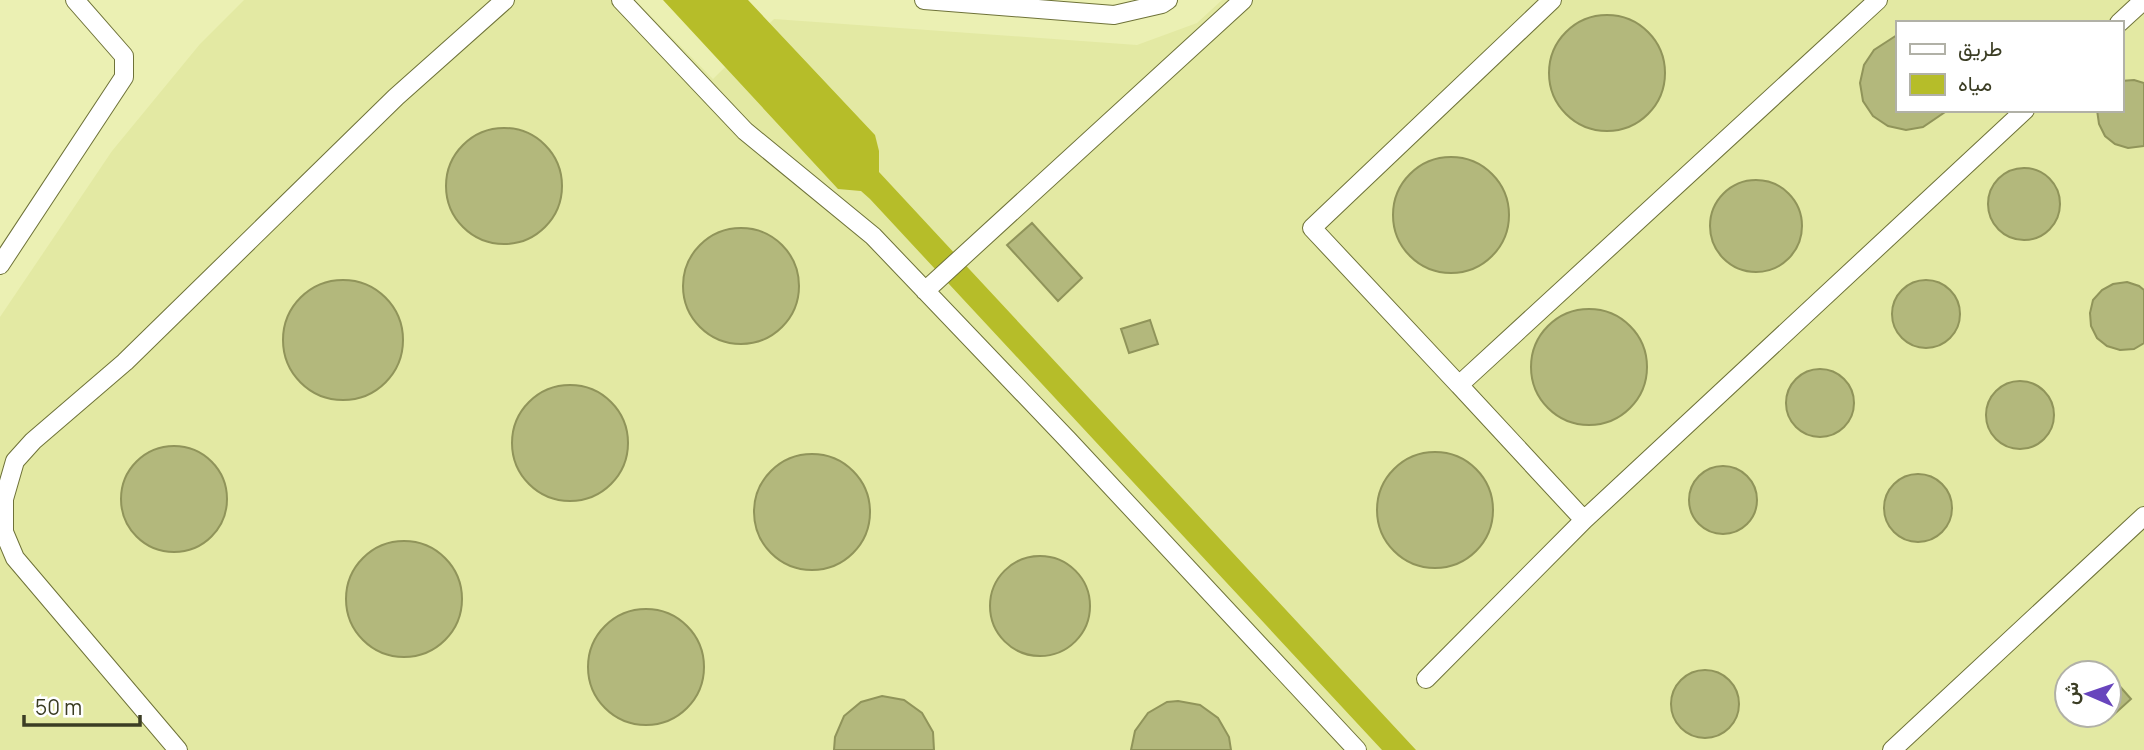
<svg xmlns="http://www.w3.org/2000/svg" width="2144" height="750" viewBox="0 0 2144 750" font-family="Manrope,Vazirmatn,sans-serif">
  <rect width="100%" height="100%" fill="#ebf0b3"/>
  <!-- built -->
  <path fill="#e3e9a3" fill-rule="evenodd" d="M244,0H635L713,79L774,19L1137,45L1197,23L1222,0H2144V750H0V317L112,151L200,44ZM1897,23H2121V110H1897ZM2067,673H2109V715H2067Z"/>
  <!-- water -->
  <path fill="#b6bd29" d="M663,0H748L875,135L879,151V172L1416,750H1382L870,199L861,191L838,189Z"/>
  <!-- building -->
  <path fill="#b3b87c" stroke="#90945a" stroke-width="2" d="M1549 73a58 58 0 1 1 116 0a58 58 0 1 1-116 0Z
    M1897,35V110H1948L1923,127L1906,130L1888,126L1873,116L1863,101L1860,83L1864,65L1874,50Z
    M2134,80L2144,83V146L2128,148L2115,144L2105,136L2099,124L2097,110H2121V81Z
    M446 186a58 58 0 1 1 116 0a58 58 0 1 1-116 0Z
    M1393 215a58 58 0 1 1 116 0a58 58 0 1 1-116 0Z
    M1988 204a36 36 0 1 1 72 0a36 36 0 1 1-72 0Z
    M1710 226a46 46 0 1 1 92 0a46 46 0 1 1-92 0Z
    M1032,223L1082,278L1058,301L1007,245Z
    M683 286a58 58 0 1 1 116 0a58 58 0 1 1-116 0Z
    M283 340a60 60 0 1 1 120 0a60 60 0 1 1-120 0Z
    M1892 314a34 34 0 1 1 68 0a34 34 0 1 1-68 0Z
    M2127,282L2139,286L2144,290V343L2134,349L2120,350L2107,346L2097,338L2091,326L2090,313L2093,300L2102,290L2113,284Z
    M1531 367a58 58 0 1 1 116 0a58 58 0 1 1-116 0Z
    M1150,320L1158,344L1129,353L1121,329Z
    M1786 403a34 34 0 1 1 68 0a34 34 0 1 1-68 0Z
    M1986 415a34 34 0 1 1 68 0a34 34 0 1 1-68 0Z
    M512 443a58 58 0 1 1 116 0a58 58 0 1 1-116 0Z
    M121 499a53 53 0 1 1 106 0a53 53 0 1 1-106 0Z
    M1377 510a58 58 0 1 1 116 0a58 58 0 1 1-116 0Z
    M754 512a58 58 0 1 1 116 0a58 58 0 1 1-116 0Z
    M1689 500a34 34 0 1 1 68 0a34 34 0 1 1-68 0Z
    M1884 508a34 34 0 1 1 68 0a34 34 0 1 1-68 0Z
    M346 599a58 58 0 1 1 116 0a58 58 0 1 1-116 0Z
    M990 606a50 50 0 1 1 100 0a50 50 0 1 1-100 0Z
    M588 667a58 58 0 1 1 116 0a58 58 0 1 1-116 0Z
    M1671 704a34 34 0 1 1 68 0a34 34 0 1 1-68 0Z
    M2109,674L2131,699L2109,719Z
    M882,696L904,700L922,713L933,732L934,750H834L835,737L844,716L861,702Z
    M1178,701L1200,705L1218,718L1229,737L1231,750H1131L1135,731L1148,713L1167,702Z"/>
  <g fill="none" stroke-linecap="round" stroke-linejoin="round">
    <defs>
      <path id="minor" d="M621,0L745,131L873,236L1068,440L1357,750
        M924,0L1114,15L1162,4L1168,0
        M1552,0L1312,228L1459,385L1878,0
        M2119,23L2144,0
        M0,265L124,77V56L75,0
        M925,291L1243,0
        M1459,385L1584,520L2025,110
        M1426,679L1584,520
        M178,750L15,558L4,532V499L15,461L33,441L125,362L396,97L505,0
        M1892,750L2144,516"/>
    </defs>
    <!-- minor casing -->
    <use href="#minor" stroke="#6e7238" stroke-width="20"/>
    <!-- minor -->
    <use href="#minor" stroke="#fff" stroke-width="18"/>
  </g>
  <!-- legend -->
  <rect x="1896" y="21" width="228" height="91" fill="#ffffff" stroke="#b1b1a7" stroke-width="2"/>
  <rect x="1910" y="44" width="35" height="10" fill="#ffffff" stroke="#b1b1a7" stroke-width="2"/>
  <text x="1958" y="56" font-size="21" fill="#3b3d24">طريق</text>
  <rect x="1910" y="74" width="35" height="21" fill="#b6bd29" stroke="#b1b1a7" stroke-width="2"/>
  <text x="1958" y="91" font-size="21" fill="#3b3d24">مياه</text>
  <!-- north arrow -->
  <g transform="translate(2088 694) rotate(272)"><circle r="33" fill="#ffffff" stroke="#b1b1a7" stroke-width="2"/>
  <path d="M0-5L12 26L0 18L-12 26Z" fill="#6845bd"/>
  <text y="-10" font-size="19" font-weight="bold" text-anchor="middle" fill="#3b3d24">ش</text>
  </g>
  <!-- scale -->
  <path d="M24 715v10h116v-10" fill="none" stroke="#3b3d24" stroke-width="3.5"/>
  <text x="35" y="715" font-size="21" fill="#3b3d24" stroke="#ffffff" stroke-width="5" paint-order="stroke">50 m</text>
</svg>
